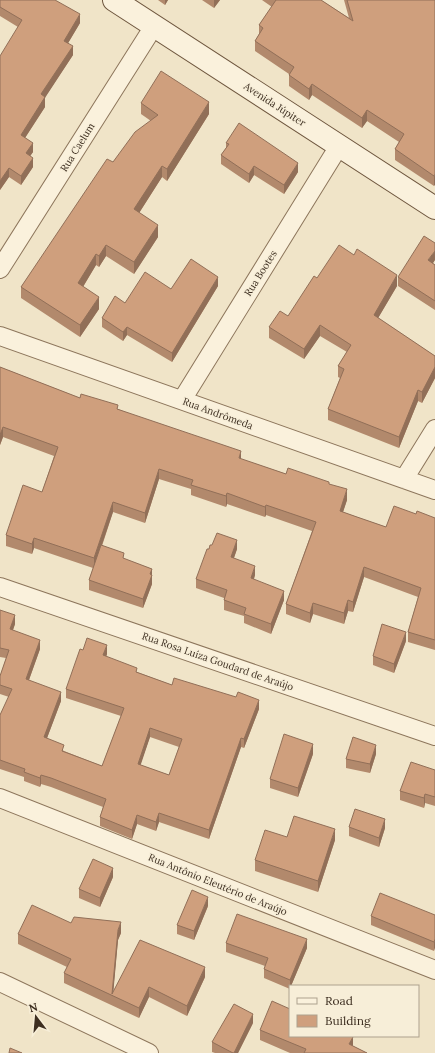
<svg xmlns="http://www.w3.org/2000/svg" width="435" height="1053" viewBox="0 0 435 1053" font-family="Lora,serif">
  <rect width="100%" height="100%" fill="#f0e4c8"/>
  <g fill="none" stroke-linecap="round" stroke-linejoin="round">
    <defs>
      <path id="street" d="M0,269L154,26
        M0,336L435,490
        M182,400L339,146
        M404,479L435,429
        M0,587L435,736
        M0,798L435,970
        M0,982L149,1053"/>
      <path id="secondary" d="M114,0L435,208"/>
    </defs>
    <!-- street casing -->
    <use href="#street" stroke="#8d765c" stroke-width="20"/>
    <!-- secondary casing -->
    <use href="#secondary" stroke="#6f573f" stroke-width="24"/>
    <!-- street -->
    <use href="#street" stroke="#faf1dc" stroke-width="18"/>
    <!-- secondary -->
    <use href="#secondary" stroke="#faf1dc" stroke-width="22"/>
  </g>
  <!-- wall -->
  <path fill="#b2896c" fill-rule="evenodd" d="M0,0L80,23L68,43L73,55L45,97V107L25,138L33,152L30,156L33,167L21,185L9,177L0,190L18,27L0,16Z
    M158,0H168L165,5Z
    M202,0H220L214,8Z
    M262,0H321L349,18L344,0H435L434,186L395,160V149L399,142L367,121L362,128L312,95L309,100L289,86V74L255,51V41L259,34V25L272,7Z
    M141,103L209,114L167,181L162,177L139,213L158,237L134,274L106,256L99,267L96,265L83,287L99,309L80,337L21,298V287L113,162L151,121L141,114Z
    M226,143L298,172L284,194L254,175L249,183L221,164V155L226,148Z
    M435,260L433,263L435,265V310L398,286V277Z
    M317,278L397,286L378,318L435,356V378L422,403L418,401L399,448L328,420V409L340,378L338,377V366L347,352L320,336L304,359L269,338V327L288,316Z
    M218,286L172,362L127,335L123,341L102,327V318L125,303L171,289Z
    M0,367L80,398L118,409L241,459L286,474L329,484L347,500L343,512L357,517L386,527L416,514L435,518V650L408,642V632L418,597L364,577L353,612L348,611L344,624L313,614L310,623L286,614V604L312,531L266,515L265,517L227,504L226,507L191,495V489L159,479L145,523L113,512L102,546L124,559L152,569V584L143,608L89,590V580L93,568L34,548L32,554L6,546V535L42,492L54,456L3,437L0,445Z
    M212,545L237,549L234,558L255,575L254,579L284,600L271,634L244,623V616L224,610V598L196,588V579L209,549Z
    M0,610L15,624L13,630L40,649L29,680L61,701L47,738L64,751L102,766L121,716L66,698V689L83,650L107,654L106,657L137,672L172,685L259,709L244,748L241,747L209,839L159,822L156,831L137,824L132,839L100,826V817L103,807L51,787L41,784L40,787L24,781V777L0,769V715L9,697L0,694V676L6,658L0,657ZM150,737L179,747L169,775L140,765Z
    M406,641L394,673L373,665V656Z
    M313,754L298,797L270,788V779Z
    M376,754L370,773L346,768V759Z
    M435,770V806L425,803L424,808L400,800V791Z
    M349,827L385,828L379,847L349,836Z
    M287,837L335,840L318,892L255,871V860Z
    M113,877L100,907L79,898V889Z
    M208,906L194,940L177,934V925Z
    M435,915L434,951L371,925V916Z
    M71,923L121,933L118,940L113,992L205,977L187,1016L149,997L139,1018L64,983V973L67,967L18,944V934Z
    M226,943L307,948L291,986H290V989L264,978V969L265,966L226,952Z
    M253,1023L238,1053H215L212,1052V1042Z
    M260,1030L353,1046L367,1053H290L260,1040Z"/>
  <!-- shaded-wall -->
  <path fill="#916f58" d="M165,0H168L165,5Z
    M214,0H220L214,8Z
    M80,14V23L64,50V41Z
    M73,46V55L41,104V94Z
    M312,84V95L309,100V89Z
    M45,97V107L21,144V135Z
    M209,102V114L167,181V169Z
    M367,110V121L362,128V118Z
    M33,143V152L26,162V153Z
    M33,158V167L21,185V176Z
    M298,163V172L284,194V185Z
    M162,166V177L134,221V209Z
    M254,166V175L249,183V174Z
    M9,168V177L0,190V181Z
    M435,174V185L434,186V176Z
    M158,225V237L134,274V262Z
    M106,245V256L99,267V256Z
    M435,251V260L428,270V260Z
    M96,254V265L78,295V283Z
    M397,275V286L374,325V315Z
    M218,277V286L172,362V353Z
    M99,297V309L80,337V325Z
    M320,325V336L304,359V349Z
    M127,327V335L123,341V332Z
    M435,367V378L422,403V392Z
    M418,390V401L399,448V437Z
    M3,427V437L0,445V435Z
    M241,451V461L239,458Z
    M159,469V479L145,523V513Z
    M347,489V500L340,521V511Z
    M227,493V504L226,507V496Z
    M113,502V512L94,568V558Z
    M266,505V515L265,517V507Z
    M34,538V548L32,554V544Z
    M237,540V549L231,566V557Z
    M255,566V575L251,587V578Z
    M364,567V577L353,612V602Z
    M152,569V584L143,608V599L150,574Z
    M284,591V600L271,634V624Z
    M348,600V611L344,624V613Z
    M313,603V614L310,623V613Z
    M15,615V624L10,638V629Z
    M406,632V641L394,673V664Z
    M40,640V649L26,688V679Z
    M107,645V654L103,664V655Z
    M61,692V701L44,746V737Z
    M259,700V709L244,748V739Z
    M150,728V737L138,773V764Z
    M241,738V747L209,839V830Z
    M313,744V754L298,797V788Z
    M376,745V754L370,773V764Z
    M41,775V784L40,787V778Z
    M425,794V803L424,808V798Z
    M159,813V822L156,831V822Z
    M137,815V824L132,839V830Z
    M385,819V828L379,847V838Z
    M335,829V840L318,892V881Z
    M113,868V877L100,907V898Z
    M208,897V906L194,940V931Z
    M121,922V933L118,940L113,996L112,995L118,930Z
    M307,939V948L291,986H290V980Z
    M435,939V948L434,951V942Z
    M205,967V977L187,1016V1006Z
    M149,987V997L139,1018V1008Z
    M253,1014V1023L238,1053H234Z
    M353,1037V1047L349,1044Z"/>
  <!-- building -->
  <path fill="#cf9f7d" stroke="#916f58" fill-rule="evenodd" d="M0,0H55L80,14L64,41L73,46L41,94L45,97L21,135L33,143L26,153L33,158L21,176L9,168L0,181V56L22,20L0,7Z
    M276,0H321L353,21L347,0H435V174L434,176L395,149L404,134L367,110L362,118L312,84L309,89L289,75L294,67L255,41L263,28L259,25Z
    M161,71L209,102L167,169L162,166L134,209L158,225L134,262L106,245L99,256L96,254L78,283L99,297L80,325L21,287L107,159L113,162L135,132L158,115L141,103Z
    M239,123L298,163L284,185L254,166L249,174L221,155L229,144L226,143Z
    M424,236L435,243V251L428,260L435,265V301L398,277Z
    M339,245L354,255L357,249L397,275L374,315L435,356V367L422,392L418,390L399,437L328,409L344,369L338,366L351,345L320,325L304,349L269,327L280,311L288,316L314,276L317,278Z
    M191,259L218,277L172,353L127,327L123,332L102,318L115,296L125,303L145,272L171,289Z
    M0,367L80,398L81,394L118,405L117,409L241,451L239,458L286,474L288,468L329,482V484L347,489L340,511L357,517L386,527L394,506L416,514L417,511L435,518V640L408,632L421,588L364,567L353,602L348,600L344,613L313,603L310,613L286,604L316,522L266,505L265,507L227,493L226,496L191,485L193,480L159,469L145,513L113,502L94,558L34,538L32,544L6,535L23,485L42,492L58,447L3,427L0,435Z
    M217,533L237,540L231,557L255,566L251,578L284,591L271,624L244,614L246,608L224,600L227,590L196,579L207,549H209L210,545H212Z
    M101,545L124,553L123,558L152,569L150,574L152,575L143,599L89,580Z
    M0,610L15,615L10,629L40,640L26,679L61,692L44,737L64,745L62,751L102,766L124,708L66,689L80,649L83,650L87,638L107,645L103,655L137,668L136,672L172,685L174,678L236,697L238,692L259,700L244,739L241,738L209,830L159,813L156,822L137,815L132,830L100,817L106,799L51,778L41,775L40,778L24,772L25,769L0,760V715L12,689L0,685V676L9,650L0,648ZM150,728L182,739L169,775L138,764Z
    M382,624L406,632L394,664L373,656Z
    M284,734L313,744L298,788L270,779Z
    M353,737L376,745L370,764L346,759Z
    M411,762L435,770V797L425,794L424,798L400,791Z
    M355,809L385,819L379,838L349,827Z
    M294,816L335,829L318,881L255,860L265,830L287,837Z
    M93,859L113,868L100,898L79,889Z
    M192,890L208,897L194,931L177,925Z
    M380,893L435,915V939L434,942L371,916Z
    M32,905L71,923L74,917L121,922L118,930L112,994L140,940L205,967L187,1006L149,987L139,1008L64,973L71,959L18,934Z
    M237,914L307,939L290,980L264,969L268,958L226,943Z
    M272,1001L290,1009V1036H351L353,1037L349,1044L367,1053H304L306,1049L260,1030Z
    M234,1004L253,1014L234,1053H233L212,1042Z
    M10,1048L22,1053H9Z"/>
  <g text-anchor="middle" stroke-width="3" stroke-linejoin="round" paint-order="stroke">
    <!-- street labels -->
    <g font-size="10" fill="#3d2e20" stroke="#f7eed8">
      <text transform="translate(275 104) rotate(33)" y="4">Avenida Júpiter</text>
      <text transform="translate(77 147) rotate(-58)" y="4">Rua Caelum</text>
      <text transform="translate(260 273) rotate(-58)" y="4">Rua Bootes</text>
      <text transform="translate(218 413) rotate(20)" y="4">Rua Andrômeda</text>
      <text transform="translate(218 661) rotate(19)" y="4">Rua Rosa Luíza Goudard de Araújo</text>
      <text transform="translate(218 884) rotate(22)" y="4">Rua Antônio Eleutério de Araújo</text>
    </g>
  </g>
  <!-- legend -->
  <rect x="289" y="985" width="130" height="52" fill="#f7eed8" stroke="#ada18e"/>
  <rect x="297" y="998" width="20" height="6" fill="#faf1dc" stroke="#ada18e"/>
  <text x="325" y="1005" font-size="12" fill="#3d2e20">Road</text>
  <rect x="297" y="1015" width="20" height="12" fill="#cf9f7d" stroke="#ada18e"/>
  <text x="325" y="1025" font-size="12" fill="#3d2e20">Building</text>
  <!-- north arrow -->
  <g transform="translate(36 1017) rotate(344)" stroke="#f7eed8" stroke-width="3" paint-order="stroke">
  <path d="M0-3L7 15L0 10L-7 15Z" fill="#3d2e20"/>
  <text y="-6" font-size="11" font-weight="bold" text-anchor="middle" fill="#3d2e20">N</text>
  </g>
</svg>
